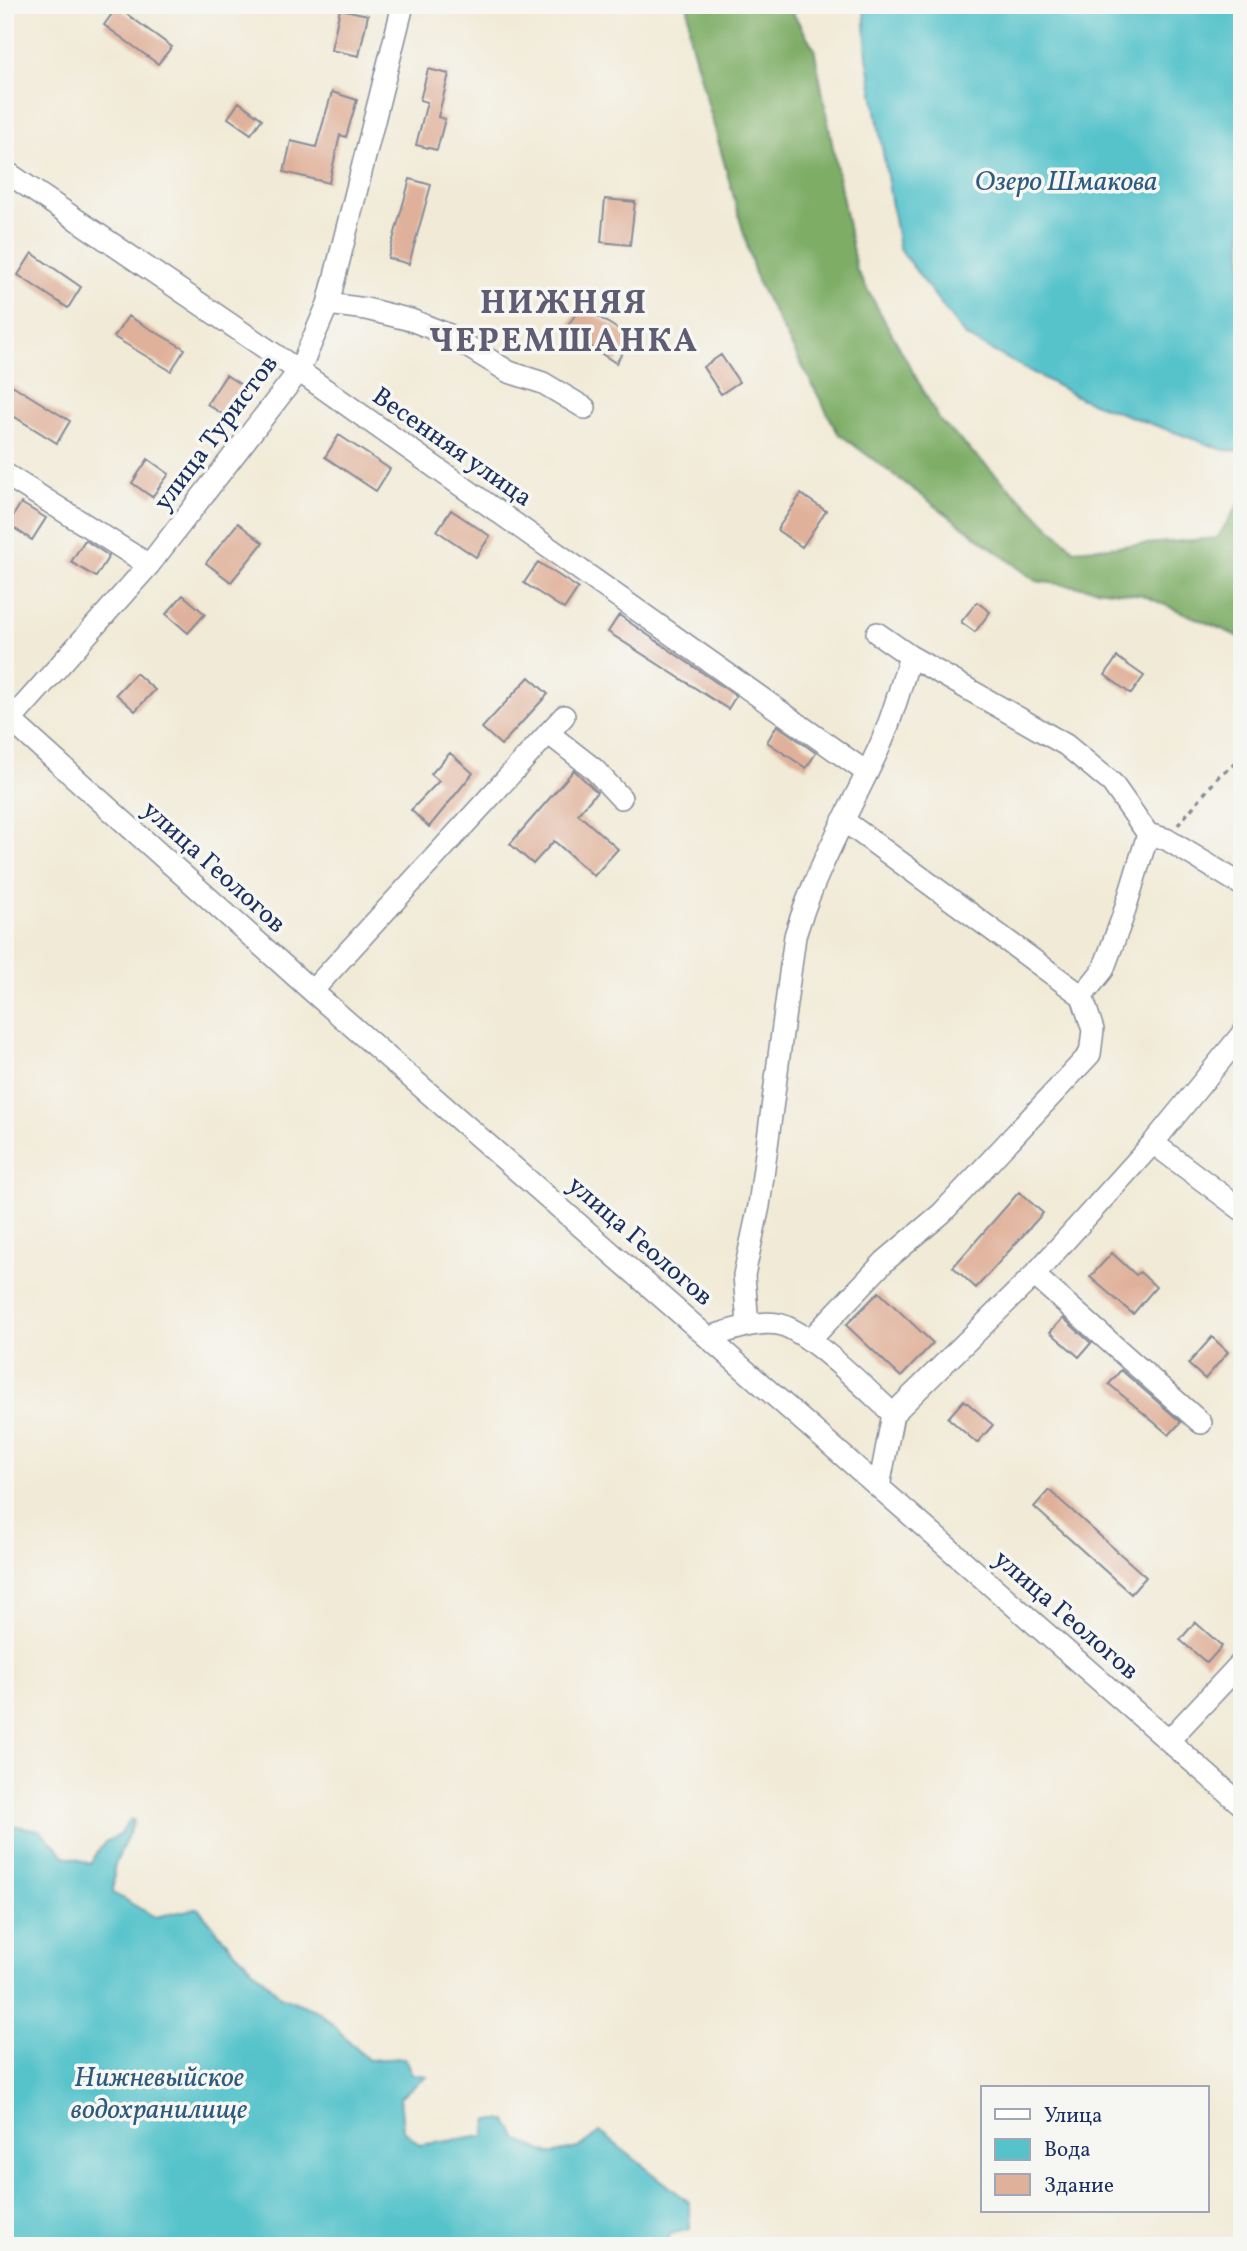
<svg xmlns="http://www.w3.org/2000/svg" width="1247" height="2251" viewBox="0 0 1247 2251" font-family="Vollkorn,serif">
  <rect width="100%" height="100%" fill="#f6f6f2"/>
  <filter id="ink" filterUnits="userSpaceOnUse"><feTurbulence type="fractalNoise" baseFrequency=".0143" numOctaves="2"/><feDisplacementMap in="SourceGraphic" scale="14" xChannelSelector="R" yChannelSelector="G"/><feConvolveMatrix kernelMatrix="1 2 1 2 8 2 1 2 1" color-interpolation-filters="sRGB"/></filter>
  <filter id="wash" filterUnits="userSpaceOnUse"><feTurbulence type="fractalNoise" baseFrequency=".00686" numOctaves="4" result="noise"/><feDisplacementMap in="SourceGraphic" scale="28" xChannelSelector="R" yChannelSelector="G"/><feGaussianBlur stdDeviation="1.57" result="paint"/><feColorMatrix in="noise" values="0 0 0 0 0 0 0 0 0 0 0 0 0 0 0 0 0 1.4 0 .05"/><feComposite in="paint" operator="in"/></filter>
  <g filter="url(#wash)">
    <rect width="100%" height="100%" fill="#f1ead6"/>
    <!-- forest -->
    <path fill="#7ead66" stroke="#4c6e62" stroke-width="2" d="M688,5H788L814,48L856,269L940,421L1074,550L1217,538L1242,499V638L1142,595L1036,581L838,433L757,281L690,39Z"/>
    <!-- water -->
    <path fill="#56c3cb" stroke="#387994" stroke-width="2" d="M864,5H1242V451L1224,450L1082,399L965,336L899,248L867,56Z
      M131,1819L134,1821L114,1867L113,1893L155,1917L198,1908L228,1944L280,1996L320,2012L368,2060L405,2058L412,2074L427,2076L400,2097L403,2129L419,2145L485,2136L488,2120H506L519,2141L550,2154L579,2148L600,2132L689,2202L690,2229L670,2234L668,2243L657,2241L655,2246H5V1824L39,1830L65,1856L90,1863L105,1842L118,1836Z"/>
    <g id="blocks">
      <!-- building -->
      <path fill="#e0b19a" d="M117,7L172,47L158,64L104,25Z
        M340,9L368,15L359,56L331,50Z
        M428,69L449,74L438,117L445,119L437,150L416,145L427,102L420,100Z
        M332,92L357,100L346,137L340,135L329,183L284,172L291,141L316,147Z
        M239,102L262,119L251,134L228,118Z
        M410,179L431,185L409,264L388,258Z
        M605,199L635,202L630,245L601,242Z
        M32,253L81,287L68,308L18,275Z
        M581,306L632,338L616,363L565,330Z
        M128,316L185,349L171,371L114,337Z
        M721,355L739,382L721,394L703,367Z
        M226,375L252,392L233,421L207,404Z
        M12,385L70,421L57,443L5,411V395Z
        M339,435L390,469L376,491L325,457Z
        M148,459L169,474L152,497L132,483Z
        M801,494L826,511L802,547L777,530Z
        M21,503L46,518L32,540L8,524Z
        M451,510L490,536L476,557L437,531Z
        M238,523L263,543L231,582L206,563Z
        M85,540L109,556L96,577L71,562Z
        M538,562L578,588L564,609L524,583Z
        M183,595L205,614L188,633L166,614Z
        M977,602L990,612L975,632L961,622Z
        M619,615L736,696L728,709L608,632Z
        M1117,657L1144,676L1131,694L1105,675Z
        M136,673L155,690L135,711L116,694Z
        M529,677L548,694L501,745L482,728Z
        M777,725L816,753L806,768L767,742Z
        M450,753L473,773L429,827L411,810L439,781L431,774Z
        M574,770L597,792L578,814L618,849L594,876L554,841L533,864L510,844Z
        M1019,1192L1043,1213L976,1288L953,1267Z
        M1112,1253L1136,1275L1140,1272L1156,1287L1133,1314L1090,1277Z
        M879,1292L933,1343L901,1377L846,1325Z
        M1063,1318L1091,1343L1079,1357L1050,1332Z
        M1212,1337L1228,1352L1205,1379L1188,1364Z
        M1121,1370L1181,1422L1169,1435L1109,1384Z
        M964,1400L993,1425L977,1443L948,1418Z
        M1049,1490L1146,1577L1131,1594L1034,1507Z
        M1195,1622L1222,1646L1207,1663L1180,1640Z"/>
    </g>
  </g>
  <g filter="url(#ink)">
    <use href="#blocks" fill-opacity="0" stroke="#868c9a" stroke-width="2"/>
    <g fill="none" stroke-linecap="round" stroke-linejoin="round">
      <defs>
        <path id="minor" d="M5,171L299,371L866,772
          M328,304L366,309L411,320L449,335L509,372L543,383L585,408
          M5,474L149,565
          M877,633L910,656L1066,745L1112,783L1148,834L1122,919L1103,970L1082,996
          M5,715L312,991L1242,1805
          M11,720L149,565L299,371L328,304L403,5
          M548,733L594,769L621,798
          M1148,834L1166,839L1242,885
          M312,991L564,716
          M1153,1143L1242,1210
          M1034,1275L1201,1423
          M748,1325L744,1275L759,1206L795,936C815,870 850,810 879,748C892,719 901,686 910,656
          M709,1337C731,1331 756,1320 778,1324C808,1330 868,1391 893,1414
          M810,1340L885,1261L942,1213L1090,1054L1093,1030L1082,996L843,820
          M879,1487L893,1414L1034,1275L1153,1143L1242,1034
          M1169,1740L1242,1662"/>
      </defs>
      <!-- minor casing -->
      <use href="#minor" stroke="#868c9a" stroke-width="24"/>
      <!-- path -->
      <path stroke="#868c9a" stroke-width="3.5" stroke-dasharray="5 5" stroke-linecap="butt" d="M1178,825L1219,776L1242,758"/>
      <!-- minor -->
      <use href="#minor" stroke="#fff" stroke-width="21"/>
    </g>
  </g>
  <g text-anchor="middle" stroke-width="7" stroke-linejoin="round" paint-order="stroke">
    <!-- street labels -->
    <g font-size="26" fill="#1b2f5e" stroke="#f6f6f2">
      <text transform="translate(215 432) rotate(-53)" y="9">улица Туристов</text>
      <text transform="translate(453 446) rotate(35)" y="9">Весенняя улица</text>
      <text transform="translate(215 866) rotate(42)" y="9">улица Геологов</text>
      <text transform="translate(641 1240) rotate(41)" y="9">улица Геологов</text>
      <text transform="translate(1067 1614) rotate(41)" y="9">улица Геологов</text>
    </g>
    <!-- water labels -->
    <g font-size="28" font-style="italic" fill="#2d5b7f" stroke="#f6f6f2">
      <text x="1066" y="190">Озеро Шмакова</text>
      <text x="159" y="2086">Нижневыйское<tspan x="159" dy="32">водохранилище</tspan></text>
    </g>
    <!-- district labels -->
    <g font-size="33" font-weight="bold" letter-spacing="2" fill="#605c73" stroke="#f6f6f2">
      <text x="564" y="313">НИЖНЯЯ<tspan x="564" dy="38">ЧЕРЕМШАНКА</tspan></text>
    </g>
  </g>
  <!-- margin -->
  <rect width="1247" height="2251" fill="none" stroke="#f6f6f2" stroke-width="28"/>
  <!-- legend -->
  <rect x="981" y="2086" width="228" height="126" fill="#f6f6f2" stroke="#9ea6b7" stroke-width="2"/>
  <rect x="995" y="2109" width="35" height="10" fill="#ffffff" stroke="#9ea6b7" stroke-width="2"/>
  <text x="1044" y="2122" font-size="21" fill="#1b2f5e">Улица</text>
  <rect x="995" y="2139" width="35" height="21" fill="#56c3cb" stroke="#9ea6b7" stroke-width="2"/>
  <text x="1044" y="2156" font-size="21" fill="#1b2f5e">Вода</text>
  <rect x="995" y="2174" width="35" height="21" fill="#e0b19a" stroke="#9ea6b7" stroke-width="2"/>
  <text x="1044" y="2192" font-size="21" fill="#1b2f5e">Здание</text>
</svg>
